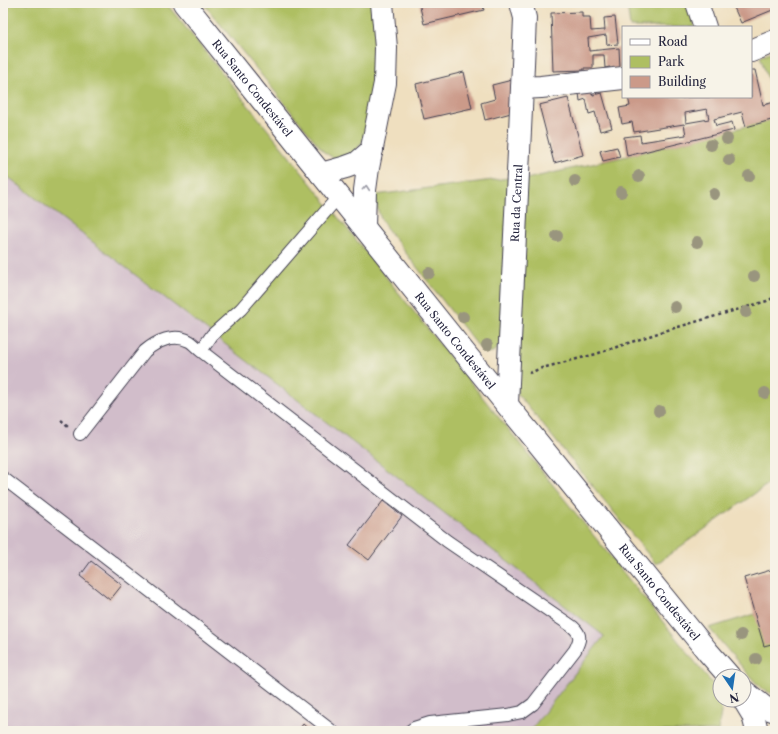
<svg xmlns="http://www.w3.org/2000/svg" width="778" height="734" viewBox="0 0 778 734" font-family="'Libre Caslon Text',serif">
  <rect width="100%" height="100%" fill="#f7f3e8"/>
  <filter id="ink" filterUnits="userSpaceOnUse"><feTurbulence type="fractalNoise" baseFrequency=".025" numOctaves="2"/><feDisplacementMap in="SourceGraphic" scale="8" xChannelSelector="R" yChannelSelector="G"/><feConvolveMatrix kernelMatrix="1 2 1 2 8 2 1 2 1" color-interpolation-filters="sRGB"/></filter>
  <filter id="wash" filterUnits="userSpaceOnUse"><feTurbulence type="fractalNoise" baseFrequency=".012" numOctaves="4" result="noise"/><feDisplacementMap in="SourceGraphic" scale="16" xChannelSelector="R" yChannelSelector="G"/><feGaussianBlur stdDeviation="0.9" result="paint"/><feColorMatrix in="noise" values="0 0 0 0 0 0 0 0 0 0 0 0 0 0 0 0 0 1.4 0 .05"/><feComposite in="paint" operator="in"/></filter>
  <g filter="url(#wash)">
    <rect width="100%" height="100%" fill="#efdfbf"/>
    <!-- industrial -->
    <path fill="#d1bdca" d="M3,173L604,636L530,731H3Z"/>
    <!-- green -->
    <path fill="#aebf62" stroke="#68704e" d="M3,3H166L720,693V700H723L718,731H446L453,730L530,731L604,636L3,173Z
      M203,3H375L378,70L365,138L355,152L349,156L335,159L324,152Z
      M627,3H689L695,27H630Z
      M775,50V100L760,56Z
      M775,119V479L656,564L525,403L517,393L526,179L627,156Z
      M509,178L502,344C493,354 488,356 478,346L385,226C378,215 377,207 375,195Z
      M775,608V695L762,689L755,682L709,628Z"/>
    <g id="blocks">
      <!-- building -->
      <path fill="#cb9a89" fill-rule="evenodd" d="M419,3H482L484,10L424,24Z
        M732,3H775V9L741,23Z
        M582,12V17H590L591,31L605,30L604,18L615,17L618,44L607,45L606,35L588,38L589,51L619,48L620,68L610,69V67L605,68L604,55H593V68H584V70L553,71L551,13Z
        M751,70H755L763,105L775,102V119L746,127L742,112L714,119L716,126L732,122L734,130L627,156L624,137L640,135L641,142L686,135L684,124L634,132L632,122L622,124L619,108L630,106L628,97H682V98L688,97H751ZM707,109L709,119L686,123L685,113Z
        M464,72L472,108L424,119L416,84Z
        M512,80L511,113L485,120L481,103L495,99L492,85Z
        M592,92L593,95L602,93L612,128L600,131L595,112L589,114L586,99L580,101L579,93Z
        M568,98L583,155L554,163L539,105Z
        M617,147L620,157L603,161L600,151Z
        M383,501L402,516L369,560L349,545Z
        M91,561L122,585L110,600L80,576Z
        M774,569L775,643L764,646L744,578Z
        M303,724L311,731H298Z"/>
    </g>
  </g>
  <g filter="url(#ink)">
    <use href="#blocks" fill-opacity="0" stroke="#413e4f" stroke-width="1"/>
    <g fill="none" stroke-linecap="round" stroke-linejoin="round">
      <defs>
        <path id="service" d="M201,351L212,335L241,309L339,196
          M80,434L145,351C157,341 174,333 189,341C193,343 197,348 201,351L447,541L573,627C582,635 580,640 575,650L533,704L522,712L508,715L430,723L414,728L410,731
          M3,478L332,731"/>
        <g id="minor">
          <path d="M697,3L705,27"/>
          <path d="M751,51L775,41"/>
          <path d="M522,88L541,87L623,78"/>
          <path d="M321,174L346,167L357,163L372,150"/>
          <path d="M364,227L365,190L368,168L385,83L386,48L382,3"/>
          <path id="s1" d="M507,404L522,88L525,18L521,3"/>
        </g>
        <g id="tertiary">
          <path id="s2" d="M184,3L468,357L708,652L729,676"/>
          <path d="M744,691L764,707L775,711"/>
          <path d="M744,700L753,715L757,731"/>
        </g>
      </defs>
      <!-- service casing -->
      <use href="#service" stroke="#413e4f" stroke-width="14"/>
      <!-- minor casing -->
      <use href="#minor" stroke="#413e4f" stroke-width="24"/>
      <!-- tertiary casing -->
      <use href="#tertiary" stroke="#413e4f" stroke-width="24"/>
      <!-- path -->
      <path stroke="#413e4f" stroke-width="2.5" stroke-dasharray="3 3" stroke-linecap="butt" d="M529,373L542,368L596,354L661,332L767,301L775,297
        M61,420L68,426"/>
      <!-- service -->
      <use href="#service" stroke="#fff" stroke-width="12"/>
      <!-- minor -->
      <use href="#minor" stroke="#fff" stroke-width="22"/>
      <!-- tertiary -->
      <use href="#tertiary" stroke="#fff" stroke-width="22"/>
    </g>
    <!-- trees -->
    <g fill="#99957e">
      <circle cx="727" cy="139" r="6"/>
      <circle cx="711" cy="145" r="6"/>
      <circle cx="729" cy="160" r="6"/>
      <circle cx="639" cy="176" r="6"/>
      <circle cx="749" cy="176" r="6"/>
      <circle cx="575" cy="181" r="6"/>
      <circle cx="621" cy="192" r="6"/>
      <circle cx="714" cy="194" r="6"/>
      <circle cx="557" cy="236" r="6"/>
      <circle cx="697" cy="242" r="6"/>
      <circle cx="429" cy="273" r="6"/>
      <circle cx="754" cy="276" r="6"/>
      <circle cx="675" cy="307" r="6"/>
      <circle cx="746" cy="312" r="6"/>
      <circle cx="463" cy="317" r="6"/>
      <circle cx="487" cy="345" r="6"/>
      <circle cx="765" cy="393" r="6"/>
      <circle cx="659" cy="411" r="6"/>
      <circle cx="741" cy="635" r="6"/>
      <circle cx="756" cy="659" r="6"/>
    </g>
    <!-- one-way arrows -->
    <defs><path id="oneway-chevron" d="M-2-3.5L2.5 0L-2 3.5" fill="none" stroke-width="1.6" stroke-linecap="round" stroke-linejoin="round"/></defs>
    <use stroke="#9c9ca7" href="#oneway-chevron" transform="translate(366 188) rotate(-85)"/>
  </g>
  <g text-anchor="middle" stroke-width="3.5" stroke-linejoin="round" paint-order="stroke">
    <!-- street labels -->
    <g font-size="11" fill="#22223b" stroke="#f7f3e8">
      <text dy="4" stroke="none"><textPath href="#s2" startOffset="109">Rua Santo Condestável</textPath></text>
      <text dy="4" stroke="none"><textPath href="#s1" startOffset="201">Rua da Central</textPath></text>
      <text dy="4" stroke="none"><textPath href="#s2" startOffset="433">Rua Santo Condestável</textPath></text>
      <text dy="4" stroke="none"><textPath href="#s2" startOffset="757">Rua Santo Condestável</textPath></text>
    </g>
  </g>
  <!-- margin -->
  <rect width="778" height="734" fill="none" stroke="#f7f3e8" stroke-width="16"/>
  <!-- legend -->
  <rect x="622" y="26" width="130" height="72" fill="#f7f3e8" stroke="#a29fa3"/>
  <rect x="630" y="39" width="20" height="6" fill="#ffffff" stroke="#a29fa3"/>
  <text x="658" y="46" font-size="12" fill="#22223b">Road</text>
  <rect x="630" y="56" width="20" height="12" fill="#aebf62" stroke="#a29fa3"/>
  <text x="658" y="66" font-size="12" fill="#22223b">Park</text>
  <rect x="630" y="76" width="20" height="12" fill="#cb9a89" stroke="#a29fa3"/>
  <text x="658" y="86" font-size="12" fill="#22223b">Building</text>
  <!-- north arrow -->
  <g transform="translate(732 688) rotate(167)"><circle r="19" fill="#f7f3e8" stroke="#a29fa3"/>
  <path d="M0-3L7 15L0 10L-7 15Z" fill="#1f6fb2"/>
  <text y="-6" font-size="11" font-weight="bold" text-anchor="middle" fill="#22223b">N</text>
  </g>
</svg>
